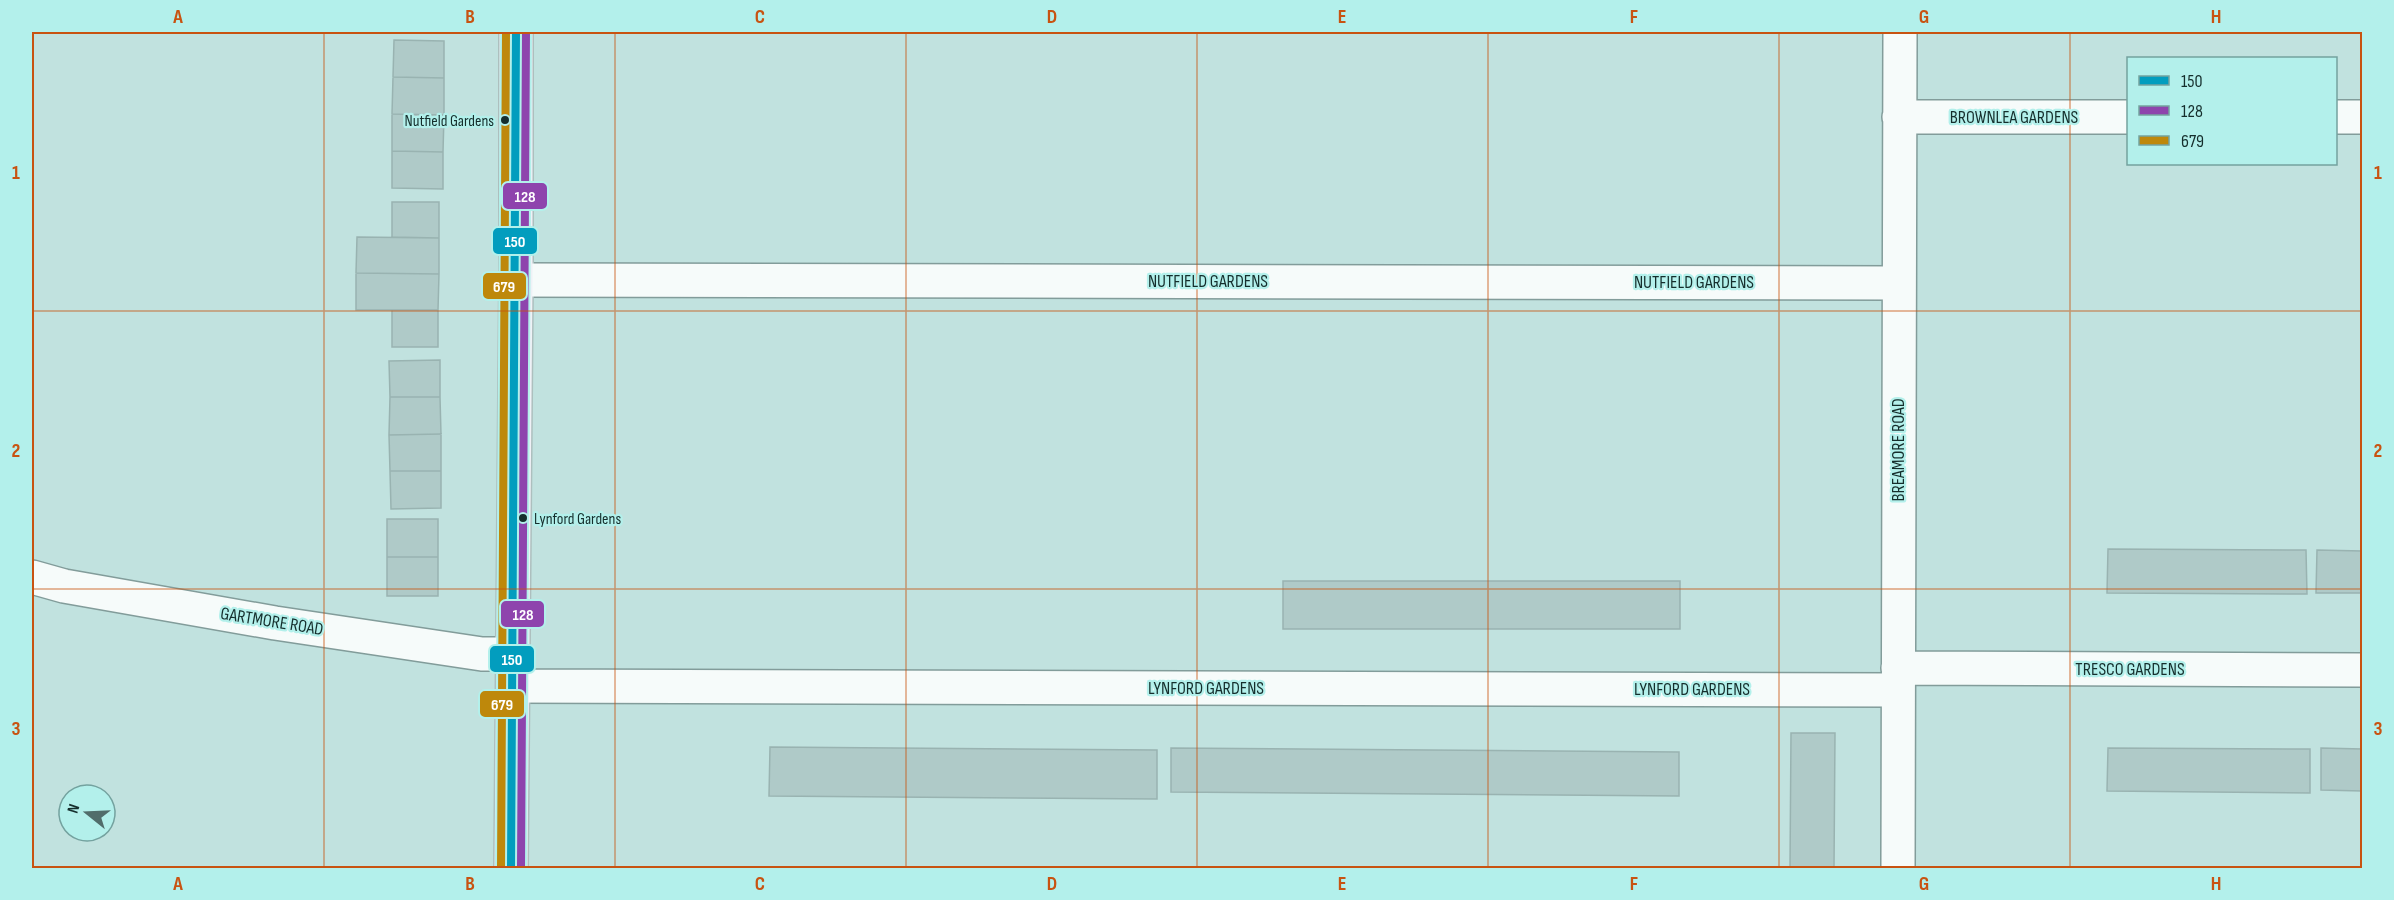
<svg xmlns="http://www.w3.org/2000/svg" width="2394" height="900" viewBox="0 0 2394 900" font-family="'Sofia Sans Condensed',sans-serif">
  <rect width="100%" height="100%" fill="#c1e2df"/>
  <!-- building -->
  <path fill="#afcac8" stroke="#99b3b1" stroke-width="1.5" d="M394,40L444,41V78L393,77Z
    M393,77L444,78V115L392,114Z
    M392,114L444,115L443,152L392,151Z
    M392,151L443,152V189L392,188Z
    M392,202H439V238L392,237Z
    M357,237L439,238V274L356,273Z
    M356,273L439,274L438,310H356Z
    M392,310H438V347H392Z
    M440,360V397H390L389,361Z
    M390,397H440L441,434L389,435Z
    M441,434V471H390L389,435Z
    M390,471H441V508L391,509Z
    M387,519H438V557H387Z
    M2108,549L2306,550L2307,594L2107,593Z
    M2317,550L2362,551V593H2316Z
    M387,557H438V596H387Z
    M1283,581H1680V629H1283Z
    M1791,733H1835L1834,868H1790Z
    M770,747L1157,750V799L769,796Z
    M1171,748L1679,752V796L1171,792Z
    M2108,748L2310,749V793L2107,791Z
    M2321,748L2362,749V791L2321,790Z"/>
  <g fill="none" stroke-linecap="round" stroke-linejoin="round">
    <defs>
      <path id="minor" d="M1899,117H2128
        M2336,117H2362
        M516,280L1899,283
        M32,577L64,586L275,623L482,654H513
        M1898,668L2362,670
        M513,686L1898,690
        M1898,868L1900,32"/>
      <path id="primary" d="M511,868L516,280V32"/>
    </defs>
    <!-- minor casing -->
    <use href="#minor" stroke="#829c9a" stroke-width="36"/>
    <!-- primary casing -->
    <use href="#primary" stroke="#adbfbe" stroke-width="36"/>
    <!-- minor -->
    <use href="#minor" stroke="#f6fbfa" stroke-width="33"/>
    <!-- primary -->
    <use href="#primary" stroke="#eff1f6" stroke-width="33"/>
    <defs>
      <path id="bus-1" d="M511,868L516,32"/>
      <path id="bus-2" d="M521,868L526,32"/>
      <path id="bus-3" d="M501,868L506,32"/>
    </defs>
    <!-- bus-1 casing -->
    <use href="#bus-1" stroke="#b3f0eb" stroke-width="12"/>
    <!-- bus-2 casing -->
    <use href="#bus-2" stroke="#b3f0eb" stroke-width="12"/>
    <!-- bus-3 casing -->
    <use href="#bus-3" stroke="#b3f0eb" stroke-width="12"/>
    <!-- bus-1 -->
    <use href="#bus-1" stroke="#029dbe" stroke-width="8"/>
    <!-- bus-2 -->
    <use href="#bus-2" stroke="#8e44ad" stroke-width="8"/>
    <!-- bus-3 -->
    <use href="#bus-3" stroke="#be880b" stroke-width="8"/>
  </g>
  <!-- grid -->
  <path fill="none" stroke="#c85311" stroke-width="1.5" stroke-opacity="0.55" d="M324,32V868M615,32V868M906,32V868M1197,32V868M1488,32V868M1779,32V868M2070,32V868M32,311H2362M32,589H2362"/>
  <!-- markers -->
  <g fill="#152e2c" stroke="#b3f0eb" stroke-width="2">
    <circle cx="505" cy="120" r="5"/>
    <circle cx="523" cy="518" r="5"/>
  </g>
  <g text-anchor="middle" stroke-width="4.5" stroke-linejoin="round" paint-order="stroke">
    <!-- bus labels -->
    <g font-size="16" fill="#152e2c" stroke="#b3f0eb" text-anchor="end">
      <text x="494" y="126">Nutfield Gardens</text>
      <text x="534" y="524" text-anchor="start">Lynford Gardens</text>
    </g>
    <!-- street labels -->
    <g font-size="18" fill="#152e2c" stroke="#b3f0eb">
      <text x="2014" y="123">BROWNLEA GARDENS</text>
      <text x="1208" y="287">NUTFIELD GARDENS</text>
      <text x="1694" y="288">NUTFIELD GARDENS</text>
      <text transform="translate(1898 450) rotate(-90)" y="6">BREAMORE ROAD</text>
      <text transform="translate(272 621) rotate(9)" y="6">GARTMORE ROAD</text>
      <text x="2130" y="675">TRESCO GARDENS</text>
      <text x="1206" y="694">LYNFORD GARDENS</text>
      <text x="1692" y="695">LYNFORD GARDENS</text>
    </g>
  </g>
  <g stroke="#b3f0eb" stroke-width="2">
    <rect x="502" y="182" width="46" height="28" rx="6" fill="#8e44ad"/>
    <rect x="492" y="227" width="46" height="28" rx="6" fill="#029dbe"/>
    <rect x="482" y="272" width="45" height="28" rx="6" fill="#be880b"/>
    <rect x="500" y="600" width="45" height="28" rx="6" fill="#8e44ad"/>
    <rect x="489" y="645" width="46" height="28" rx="6" fill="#029dbe"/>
    <rect x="479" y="690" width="46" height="28" rx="6" fill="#be880b"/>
  </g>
  <g font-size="16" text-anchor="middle" font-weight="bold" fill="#fff">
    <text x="525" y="202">128</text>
    <text x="515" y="247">150</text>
    <text x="504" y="292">679</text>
    <text x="523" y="620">128</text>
    <text x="512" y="665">150</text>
    <text x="502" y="710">679</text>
  </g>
  <!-- border -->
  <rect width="2394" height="900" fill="none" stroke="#b3f0eb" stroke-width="66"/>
  <!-- legend -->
  <rect x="2127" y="57" width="210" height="108" fill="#b3f0eb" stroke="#74a29f" stroke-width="1.5"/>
  <rect x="2139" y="76" width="30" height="9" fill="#029dbe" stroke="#74a29f" stroke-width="1.5"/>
  <text x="2181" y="87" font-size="18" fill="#152e2c">150</text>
  <rect x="2139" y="106" width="30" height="9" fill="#8e44ad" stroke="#74a29f" stroke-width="1.5"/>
  <text x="2181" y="117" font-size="18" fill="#152e2c">128</text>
  <rect x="2139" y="136" width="30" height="9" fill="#be880b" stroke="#74a29f" stroke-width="1.5"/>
  <text x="2181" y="147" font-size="18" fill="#152e2c">679</text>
  <!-- north arrow -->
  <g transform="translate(87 813) rotate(288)"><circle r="28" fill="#b3f0eb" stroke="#74a29f" stroke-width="1.5"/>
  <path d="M0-4.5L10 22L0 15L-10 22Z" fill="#516d6b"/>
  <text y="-9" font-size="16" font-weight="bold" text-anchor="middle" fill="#152e2c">N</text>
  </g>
  <rect x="33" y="33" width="2328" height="834" fill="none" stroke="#c85311" stroke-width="2"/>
  <g font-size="20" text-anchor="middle" font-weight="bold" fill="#c85311">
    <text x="178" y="23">A</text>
    <text x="470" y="23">B</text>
    <text x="760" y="23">C</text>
    <text x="1052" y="23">D</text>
    <text x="1342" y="23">E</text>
    <text x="1634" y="23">F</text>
    <text x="1924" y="23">G</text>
    <text x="2216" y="23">H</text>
    <text x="16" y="179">1</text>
    <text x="2378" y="179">1</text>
    <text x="16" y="457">2</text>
    <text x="2378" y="457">2</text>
    <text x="16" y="735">3</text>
    <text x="2378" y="735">3</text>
    <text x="178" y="890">A</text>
    <text x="470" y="890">B</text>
    <text x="760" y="890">C</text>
    <text x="1052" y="890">D</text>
    <text x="1342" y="890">E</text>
    <text x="1634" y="890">F</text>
    <text x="1924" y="890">G</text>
    <text x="2216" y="890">H</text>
  </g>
</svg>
